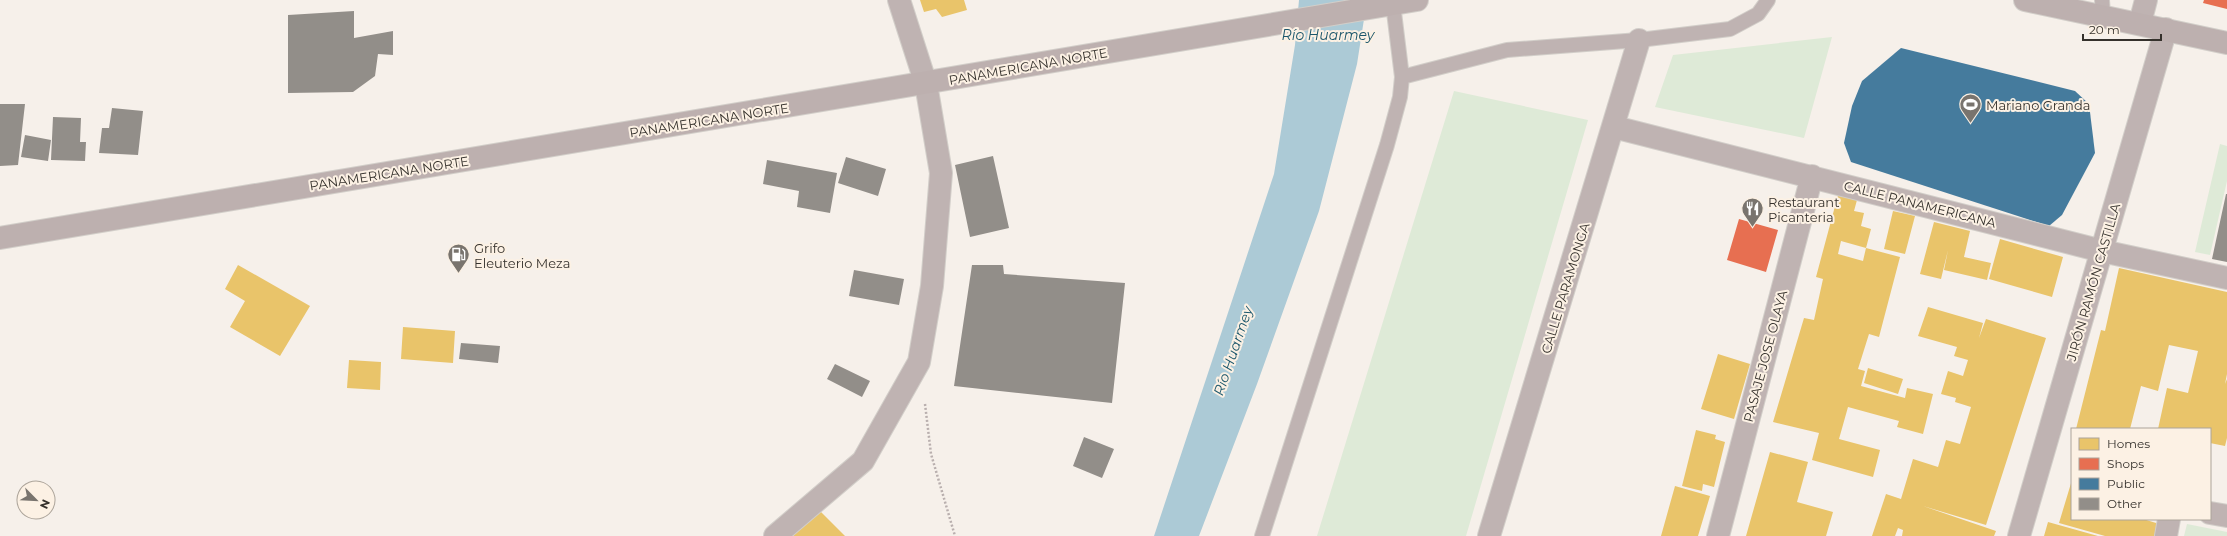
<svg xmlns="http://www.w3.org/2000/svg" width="2227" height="536" viewBox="0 0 2227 536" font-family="Montserrat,sans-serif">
  <rect width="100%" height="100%" fill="#f6f0ea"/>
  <!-- green -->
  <path fill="#deead7" d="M1832,37L1804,138L1655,107L1673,55Z
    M1454,91L1588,120L1466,536H1317Z
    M2220,144L2227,146V181L2210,255L2195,252Z
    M2187,524L2227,532V536H2184Z"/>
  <!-- water -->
  <path fill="#accad6" d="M1299,0H1367L1357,64L1319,211L1257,384L1199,536H1154L1274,174L1295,45Z"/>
  <!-- homes -->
  <path fill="#e9c46a" d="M920,0H964L967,10L942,17L936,9L924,12Z
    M1838,195L1857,200L1854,211L1864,213L1861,226L1871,229L1866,248L1841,241L1838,254L1863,261L1866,248L1900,257L1879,337L1869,334L1858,369L1865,371L1861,386L1905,398L1907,388L1933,394L1923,434L1897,427L1899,421L1848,407L1839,439L1880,450L1873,477L1812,460L1819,433L1773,422L1804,318L1814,320L1823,279L1816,277Z
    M1893,211L1915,216L1905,254L1884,249Z
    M1934,222L1970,231L1964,257L1991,263L1987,280L1944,270L1948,250L1941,279L1920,274Z
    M2000,239L2063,257L2052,297L1989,279Z
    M238,265L310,306L280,356L230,327L245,301L225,289Z
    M2119,268L2227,292V374L2225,384L2227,379V438L2225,446L2210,443V429H2158L2167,388L2188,393L2198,351L2169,345L2158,391L2141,386L2130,429H2076L2101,330L2105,331Z
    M1928,307L1983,323L1979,338L2003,346L1979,338L1986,319L2046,338L1986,525L1923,506L1996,531L1994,536H1902L1903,530L1898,528L1895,536H1872L1886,494L1901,499L1913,459L1938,467L1946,440L1960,444L1971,407L1955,402L1956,398L1941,394L1948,371L1963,376L1968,360L1954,356L1957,347L1918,336Z
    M403,327L455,331L453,363L401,359Z
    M1718,354L1750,364L1734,419L1701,409Z
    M349,360L381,362L380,390L347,388Z
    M1868,368L1903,379L1898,394L1864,383Z
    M1696,430L1716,435L1715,439L1725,442L1714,487L1703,484L1702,491L1682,486Z
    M1770,452L1808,462L1797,502L1833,512L1826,536H1746Z
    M2072,480V519H2143L2166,526L2163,536H2105L2059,523Z
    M1675,486L1710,496L1698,536H1661Z
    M819,510L845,536H793Z
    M2048,522L2098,536H2044Z"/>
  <!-- shops -->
  <path fill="#e76f51" d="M2204,0H2227V9L2203,3Z
    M1739,219L1778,230L1766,272L1727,260Z"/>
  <!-- public -->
  <path fill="#457b9d" d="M1901,48L2075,91L2089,104L2095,153L2062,215L2049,226L1851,162L1844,143L1852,106L1862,81Z"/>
  <!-- building -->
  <path fill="#928e89" d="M354,11V38L393,31V55L378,54L375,76L353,92L288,93V15Z
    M0,104H25L18,165L0,166Z
    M112,108L143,111L138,155L99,153L102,128H109Z
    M53,117L81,118L80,142H86L85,161L51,160Z
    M25,135L51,140L48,161L21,157Z
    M993,156L1009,228L970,237L955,165Z
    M846,157L886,169L878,196L838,183Z
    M767,160L837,173L830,213L797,207L799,191L763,184Z
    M2226,194H2227V262L2212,259Z
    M972,265H1003L1004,274L1125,283L1112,403L954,386Z
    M854,270L904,279L899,305L849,296Z
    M461,343L500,346L498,363L459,359Z
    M835,364L870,381L862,397L827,379Z
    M1084,437L1114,449L1102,478L1073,466Z"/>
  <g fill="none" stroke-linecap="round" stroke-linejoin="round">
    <defs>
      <path id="service" d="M2102,0L2103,15
        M1393,4L1402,77
        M1262,536L1387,145L1400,97L1402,77L1507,50L1639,40L1730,29L1758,14L1768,0"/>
      <path id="minor" d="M2140,23L2146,0
        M1614,127L2102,251L2227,278
        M2210,513L2227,516
        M1489,536L1639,40
        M1718,536L1812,176
        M2019,536L2166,29
        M2166,536L2169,519"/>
      <path id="tertiary" d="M775,536L863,461L919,362L932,286L941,173L926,84L899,0"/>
      <path id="trunk" d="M2025,0L2227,43
        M0,238L1417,0"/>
    </defs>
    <!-- service casing -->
    <use href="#service" stroke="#d2cec9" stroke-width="16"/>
    <!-- minor casing -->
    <use href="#minor" stroke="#d2cec9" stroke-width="24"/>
    <!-- tertiary casing -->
    <use href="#tertiary" stroke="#d2cec9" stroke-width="24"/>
    <!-- trunk casing -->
    <use href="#trunk" stroke="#d2cec9" stroke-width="24"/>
    <!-- path -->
    <path stroke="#b9afae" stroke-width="2.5" stroke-dasharray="2 2" stroke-linecap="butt" d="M925,404L931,454L955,536"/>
    <!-- service -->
    <use href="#service" stroke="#bfb3b2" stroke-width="14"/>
    <!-- minor -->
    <use href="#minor" stroke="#bfb3b2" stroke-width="22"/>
    <!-- tertiary -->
    <use href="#tertiary" stroke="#bfb3b2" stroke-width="22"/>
    <!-- trunk -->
    <use href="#trunk" stroke="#bdb0af" stroke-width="22"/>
  </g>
  <!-- icons -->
  <defs>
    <symbol id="stadium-pin" viewBox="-11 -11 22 30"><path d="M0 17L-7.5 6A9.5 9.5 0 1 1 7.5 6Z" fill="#79746e" stroke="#fcf1e4"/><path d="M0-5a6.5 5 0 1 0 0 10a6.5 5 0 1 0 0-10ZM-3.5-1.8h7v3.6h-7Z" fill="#fff"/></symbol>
    <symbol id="restaurant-pin" viewBox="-11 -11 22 30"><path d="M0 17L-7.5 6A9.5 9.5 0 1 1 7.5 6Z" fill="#79746e" stroke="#fcf1e4"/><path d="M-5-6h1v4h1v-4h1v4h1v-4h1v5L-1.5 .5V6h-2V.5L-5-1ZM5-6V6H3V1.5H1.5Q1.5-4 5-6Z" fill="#fff"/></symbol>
    <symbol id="fuel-pin" viewBox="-11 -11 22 30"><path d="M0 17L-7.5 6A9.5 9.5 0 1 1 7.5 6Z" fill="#79746e" stroke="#fcf1e4"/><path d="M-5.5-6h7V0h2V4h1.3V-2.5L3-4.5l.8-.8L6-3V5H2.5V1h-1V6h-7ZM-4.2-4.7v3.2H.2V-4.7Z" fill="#fff"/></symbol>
  </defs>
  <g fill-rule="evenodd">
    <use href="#stadium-pin" x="1958" y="92" width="25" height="34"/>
    <use href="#restaurant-pin" x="1740" y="196" width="25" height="34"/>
    <use href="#fuel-pin" x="446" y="242" width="25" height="34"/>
  </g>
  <g text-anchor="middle" stroke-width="4" stroke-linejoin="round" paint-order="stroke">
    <!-- street labels -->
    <g font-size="13" fill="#35312c" stroke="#fcf1e4">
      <text transform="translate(1028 66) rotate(-10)" y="5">PANAMERICANA NORTE</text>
      <text transform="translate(709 120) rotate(-9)" y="5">PANAMERICANA NORTE</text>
      <text transform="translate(389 173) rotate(-9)" y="5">PANAMERICANA NORTE</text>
      <text transform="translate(1920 204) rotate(14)" y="5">CALLE PANAMERICANA</text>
      <text transform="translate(2093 282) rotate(-74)" y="5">JIRÓN RAMÓN CASTILLA</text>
      <text transform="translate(1565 288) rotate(-73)" y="5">CALLE PARAMONGA</text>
      <text transform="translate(1765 356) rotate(-75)" y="5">PASAJE JOSE OLAYA</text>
    </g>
    <!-- poi labels -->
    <g font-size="13" fill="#35312c" stroke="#fcf1e4" text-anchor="start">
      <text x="1986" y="110">Mariano Granda</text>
      <text x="1768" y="207">Restaurant<tspan x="1768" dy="15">Picanteria</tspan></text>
      <text x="474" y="253">Grifo<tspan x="474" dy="15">Eleuterio Meza</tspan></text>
    </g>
    <!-- water labels -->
    <g font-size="14" font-style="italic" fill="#1a566b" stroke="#fcf1e4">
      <text x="1328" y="40">Río Huarmey</text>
      <text transform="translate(1233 351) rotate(-71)" y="5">Río Huarmey</text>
    </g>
  </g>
  <!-- legend -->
  <rect x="2071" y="428" width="140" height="92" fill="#fcf1e4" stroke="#aca49a"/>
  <rect x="2079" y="438" width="20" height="12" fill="#e9c46a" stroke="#aca49a"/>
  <text x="2107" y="448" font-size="12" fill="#35312c">Homes</text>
  <rect x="2079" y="458" width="20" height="12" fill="#e76f51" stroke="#aca49a"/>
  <text x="2107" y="468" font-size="12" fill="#35312c">Shops</text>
  <rect x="2079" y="478" width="20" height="12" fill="#457b9d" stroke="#aca49a"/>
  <text x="2107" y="488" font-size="12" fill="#35312c">Public</text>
  <rect x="2079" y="498" width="20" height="12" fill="#928e89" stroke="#aca49a"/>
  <text x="2107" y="508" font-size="12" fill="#35312c">Other</text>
  <!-- north arrow -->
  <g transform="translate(36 500) rotate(114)"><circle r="19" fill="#fcf1e4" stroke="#aca49a"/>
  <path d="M0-3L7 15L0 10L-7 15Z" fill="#79746e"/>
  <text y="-6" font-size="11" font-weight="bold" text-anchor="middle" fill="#35312c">N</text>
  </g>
  <!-- scale -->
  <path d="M2083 34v6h78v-6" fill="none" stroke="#35312c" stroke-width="2"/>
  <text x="2089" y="34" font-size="12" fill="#35312c" stroke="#fcf1e4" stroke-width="3" paint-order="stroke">20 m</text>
</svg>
